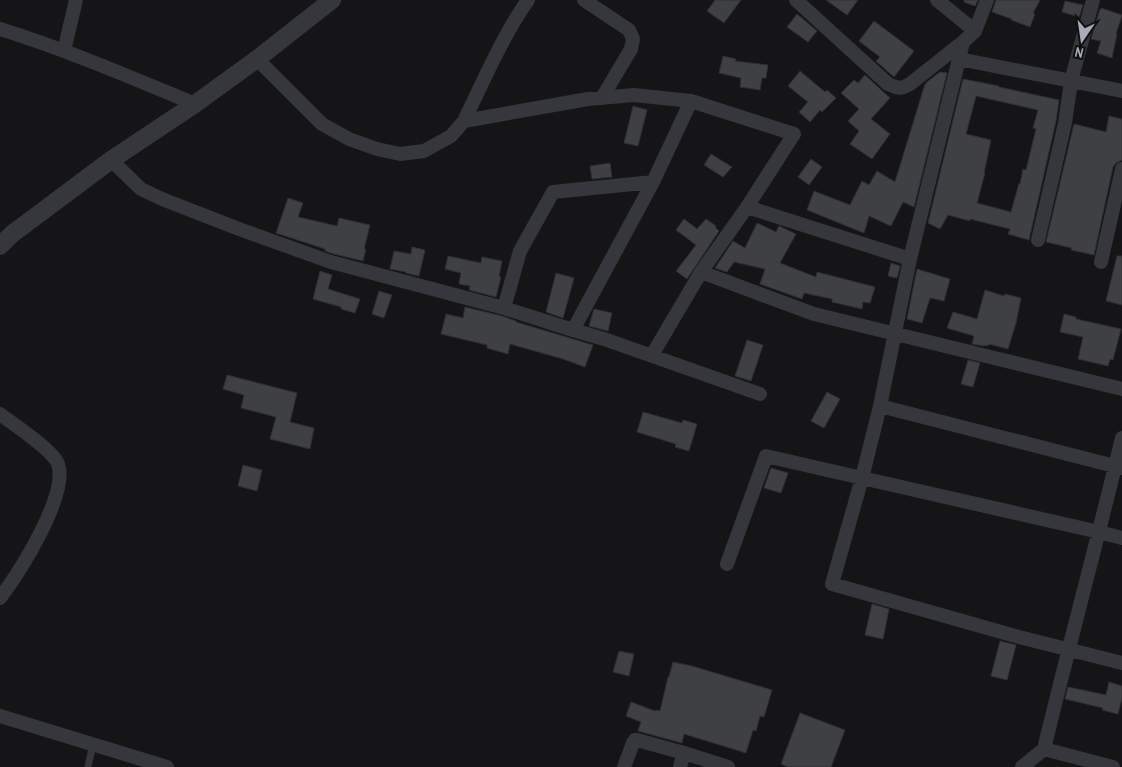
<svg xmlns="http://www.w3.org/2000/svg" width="1122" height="767" viewBox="0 0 1122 767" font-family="'Archivo Narrow',sans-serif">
  <rect width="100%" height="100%" fill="#151517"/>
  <!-- building -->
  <path fill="#3f4044" stroke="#2f2f33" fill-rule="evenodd" d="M715,0H741L724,23L707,11Z
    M826,0H858L847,15Z
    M964,0H978L975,6L964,2Z
    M996,0H1040L1033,13L1035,14L1030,27L1011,20L1012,19L992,12Z
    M1065,1L1083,5L1079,17L1062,12Z
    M1101,8L1122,15L1116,34H1117L1112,58L1097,53L1101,41L1091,39L1100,9L1101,10Z
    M797,14L817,31L808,42L787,27Z
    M874,21L914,51L894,77L876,61L880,57L859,41Z
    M723,56L736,59L735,61L768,65L766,78H762L760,90L740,87L741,78L719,73Z
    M800,71L825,92L827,90L836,98L822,112L820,110L810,122L799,112L808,102L788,86Z
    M940,72L947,73L914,207L903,202L891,226L869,216L864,233L807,210L814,191L850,205L862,181L869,185L877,171L895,182L925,84H926L927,82Z
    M865,75L890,98L871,119L890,134L872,159L850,144L859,131L848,121L859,109L841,93L854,80L858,83Z
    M963,79L999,86V87L1059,100L1056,121L1029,240L1008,234L1010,229L970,219V221L948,215L940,229L928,223ZM976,96L1038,110L1033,128L1036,129L1026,170L1023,169L1020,184L1019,183L1011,212L977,203L985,173H984L991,140L966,134Z
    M633,106L647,110L638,146L624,143Z
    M1109,116L1122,119V160L1116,163L1113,167L1094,255L1071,250L1072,248L1046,242L1074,124L1106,132Z
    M711,154L732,167L723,177L704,165Z
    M811,159L822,167L809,185L798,177Z
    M610,163L612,177L592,179L590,166Z
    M288,198L303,203L298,217L337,226L339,218L370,225L364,249H366L363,261L334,254L325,251V249L276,233Z
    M684,219L697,229L706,219L716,226L715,227L719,231L687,279L676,271L696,245L676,230Z
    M757,223L776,232L779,226L796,234L780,263L816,277L817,272L875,287L870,303L863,302L862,309L832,302V299L804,293L802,299L760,284L765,269L734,262L727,272L715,268L733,241L745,248Z
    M412,247L425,250L419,276L406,273V272L390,269L394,251L411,254Z
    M448,256L481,263L482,257L502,261L499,276L501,277L496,297L469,290L470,286L459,284L461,273L445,269Z
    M1117,256H1122V305L1106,301Z
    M891,263L900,266L897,278L888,276Z
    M917,269L950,279L944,301L930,298L922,323L907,319Z
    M320,271L332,275L328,289L360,299L355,313L341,309V307L313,299Z
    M556,273L574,278L563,318L546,312Z
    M985,290L1004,296L1005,294L1021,298L1016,323L1008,349L989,344L988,346L985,345L984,346L972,344L974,336L947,328L953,312L977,319Z
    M379,291L392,295L384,318L372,314Z
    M465,307L502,316L516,321V322L593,345L585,367L563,359L510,344L508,354L487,348V345L441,334L446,314L463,318Z
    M594,309L612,313L608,331L589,326Z
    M1064,314L1076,317V319L1121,329L1113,360L1110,359L1108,366L1078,359L1083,337L1060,332Z
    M747,340L763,345L751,381L735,376Z
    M968,360L980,363L973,387L961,384Z
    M227,375L297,393L290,422L314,428L310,449L270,439L276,417L241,408L244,395L223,389Z
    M827,392L840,399L824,428L811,421Z
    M643,412L682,423L683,420L697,424L689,451L675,447L676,444L637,432Z
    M243,465L262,470L257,491L238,486Z
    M771,468L788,473L781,493L764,488Z
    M872,604L889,609L883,639L865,635Z
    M1000,641L1016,645L1007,680L991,676Z
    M619,651L634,654L629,676L613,672Z
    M673,662L692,666L772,690L764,717L760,716L756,731L753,730L746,753L684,734L682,743L638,731L641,722L626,716L631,702L655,711L656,710L660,711L668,677H669Z
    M1109,682L1122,686V698L1118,714L1102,710L1103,708L1065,699L1068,687L1106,695Z
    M800,713L845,730L831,767H788L781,764Z"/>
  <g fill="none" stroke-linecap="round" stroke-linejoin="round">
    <!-- service -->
    <path stroke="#36373c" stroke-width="7" d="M88,767L93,744"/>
    <!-- minor -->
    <path stroke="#36373c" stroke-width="14" d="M584,0L629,30L633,39L631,49L602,98
      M796,0L888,84C897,88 900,90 910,84L963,42
      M937,0L975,31
      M987,0L975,31L963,42L959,59L1122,91
      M0,29C67,50 130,77 195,104
      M64,51L76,0
      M257,59L322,124L349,139L377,149L400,154L424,151L451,136L464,121L588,99L634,95L691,101L794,134L747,207L701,272L814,314L1122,389
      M464,121C484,80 502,37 528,0
      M111,160L141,189L162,199L239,229L331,262L504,308L573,330
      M653,182L573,330L604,339L760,394
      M747,207L910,259
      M1038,240L1065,123L1071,81L1093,0
      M1101,262L1122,169
      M504,308L520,251L553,192L653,182L691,101
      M652,355L701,272
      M880,406L910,259L959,59
      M0,414C13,424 53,450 58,464C69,495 19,573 0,598
      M1122,468L880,406L862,478L1099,532L1122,538
      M727,564L766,456L862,478L832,584L1019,637L1122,663
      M0,716L167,767
      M624,767L633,743L635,740H637L684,753L728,767
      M680,767L684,753
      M1022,767L1044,749
      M1113,767L1044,749C1069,645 1097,542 1122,438"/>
    <!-- tertiary -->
    <path stroke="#36373c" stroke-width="18" d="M0,246L12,234L111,160L195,104L257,59L332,0"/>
  </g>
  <!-- north arrow -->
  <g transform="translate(1082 40) rotate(193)" stroke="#101012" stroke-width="4" paint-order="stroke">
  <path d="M0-4L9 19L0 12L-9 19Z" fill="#a6acb8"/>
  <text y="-8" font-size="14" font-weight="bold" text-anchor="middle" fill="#a6acb8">N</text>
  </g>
</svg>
